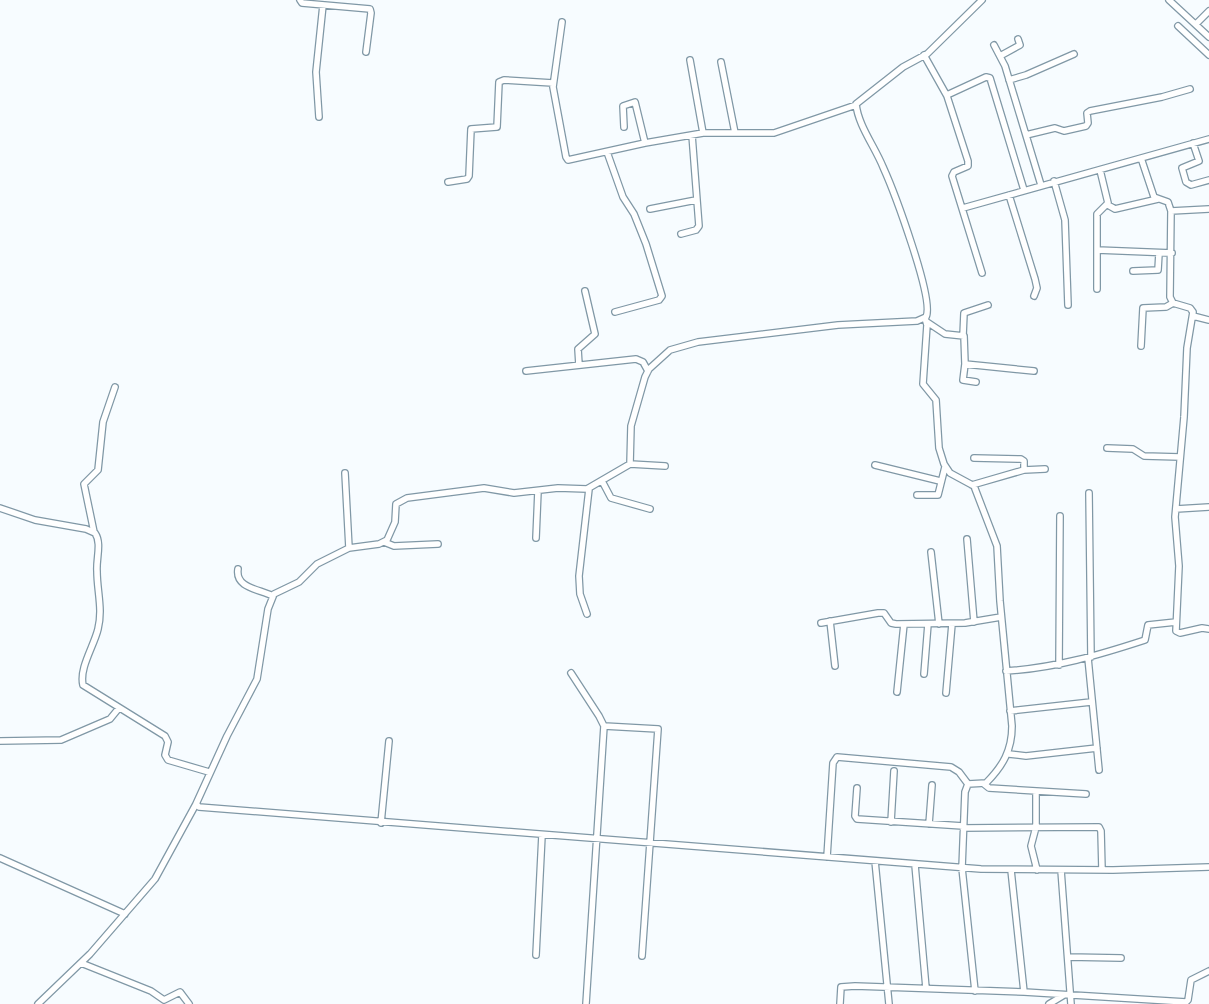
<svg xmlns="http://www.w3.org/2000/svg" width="1209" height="1004" viewBox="0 0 1209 1004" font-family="'Sofia Sans Condensed',sans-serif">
  <rect width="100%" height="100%" fill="#f7fcff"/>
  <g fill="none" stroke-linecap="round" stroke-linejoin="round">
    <defs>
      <path id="minor" d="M300,0L302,3L370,9L371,13L366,52
        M982,0L927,54L903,67L856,104C858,125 875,147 883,167C893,189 935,300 926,317L917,321L838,325L698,342L670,350L649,369L645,377L631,426L630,464L587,489L558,488L514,493L484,488L407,498L396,504L395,522L387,540L379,544L349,548L317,564L299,582L274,594L268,609L257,679L227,736L196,804L199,807L981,869L1113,870L1209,867
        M1169,0L1209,37
        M562,22L553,87L566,157L568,160L645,143L703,133H774L856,105
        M1196,24L1209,11
        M1178,26L1209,55
        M994,45L1005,66L1041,185
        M924,55L947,96L968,161V166L954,172L952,176L982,273
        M1000,56L1020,45L1018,39
        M690,60L703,133
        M721,62L735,133
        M1009,80L1026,75L1074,54
        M947,95L986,77L990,78L1024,190
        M319,117L316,72L323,5
        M624,127L623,106L635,102L645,143
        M1026,135L1055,128L1064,131L1086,126L1088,123L1087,113L1090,111L1162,97L1190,89
        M1193,143L1199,161L1182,168L1186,182L1191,185L1209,180
        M607,152L623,197L634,214L646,244L662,296L659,300L615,312
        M1141,158L1154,197L1168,202L1171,211
        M1054,181L1065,220L1068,305
        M448,182L467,179L469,176L471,129L497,127L499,82L504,80L553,83
        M1009,195L1035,279L1037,288L1034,296
        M1108,205L1115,209L1158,199
        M963,208L1209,139
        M650,209L696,200
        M1209,209L1171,211L1170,297L1173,303L1190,308L1193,312L1187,348L1184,417L1175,517L1179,566L1176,631L1180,633L1202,628L1209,629
        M681,234L696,230L699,226L692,135
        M1097,250L1172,253
        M1133,271L1158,270L1159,253
        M1097,289V214L1108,203L1100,170
        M1193,316L1209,320
        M925,318L927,325L923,384L936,400L939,448L944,464L950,473L974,486L997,546L1000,601L1012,726C1012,750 1003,766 986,783L968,784L965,792L962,868L975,991
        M927,322L945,334L964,336L965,364L1034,371
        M963,336L964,313L988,305
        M1141,346L1143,308L1166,307L1173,303
        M965,364L963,380L976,382
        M579,365L578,349L595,334L585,291
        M526,371L636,359L643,362L648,371
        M1107,448L1133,449L1144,456L1180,457
        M974,458L1021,459L1024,461V470
        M630,464L665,466
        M875,465L940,481
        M345,473L349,548
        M602,481L611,498L650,509
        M972,485L1024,470L1045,469
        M1089,493L1091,657
        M917,495H938L945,467
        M0,508L35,520L86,529L95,533C102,543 96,559 97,571C97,591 103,609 98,629C94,646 79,668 83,685L165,736L168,742L165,755L168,760L209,772
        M1176,509L1209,507
        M94,532L84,484L98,470L103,422L115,387
        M536,538L538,491
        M967,539L974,622
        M384,542L394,546L438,544
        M931,552L939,624
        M238,569C235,588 259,589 273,596
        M587,614L580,594L579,576L589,489
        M830,621L835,666
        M821,623L878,613H884L891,623L896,624L965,623L1001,617
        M1088,658L1099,770
        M1059,665L1060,516
        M1006,671C1055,668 1099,655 1145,640L1148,625L1176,622
        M571,673L599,716L604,726L586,1004
        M924,674L928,624
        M897,692L904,624
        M946,693L952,624
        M1010,711L1091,702
        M604,726L658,729L642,956
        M0,741L61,740L110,719L119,708
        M1009,754L1026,756L1097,748
        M984,784L989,788L1086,794
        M857,788L855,816L857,819L963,826
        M1036,791V827L1031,846L1037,870
        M891,822L894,771
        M381,823L389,741
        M929,824L932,785
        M963,828L1099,827L1101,831L1102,870
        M827,857L833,763L837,757L951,767L959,772L968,784
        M0,858L125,914
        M875,861L889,1004
        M915,865L926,988
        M1011,870L1024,992
        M1061,870L1071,1004
        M536,955L542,835
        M1068,957L1121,958
        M81,963L151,991L164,1000L180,992L189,1004
        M38,1004L90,954L155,879L196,804
        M840,1004L841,987L855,986L1024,992L1186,1002L1188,1000L1191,980L1209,971
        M1049,1004L1064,995"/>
    </defs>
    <!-- minor casing -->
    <use href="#minor" stroke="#8098a6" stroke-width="8"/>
    <!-- minor -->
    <use href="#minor" stroke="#fff" stroke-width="5.5"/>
  </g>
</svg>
